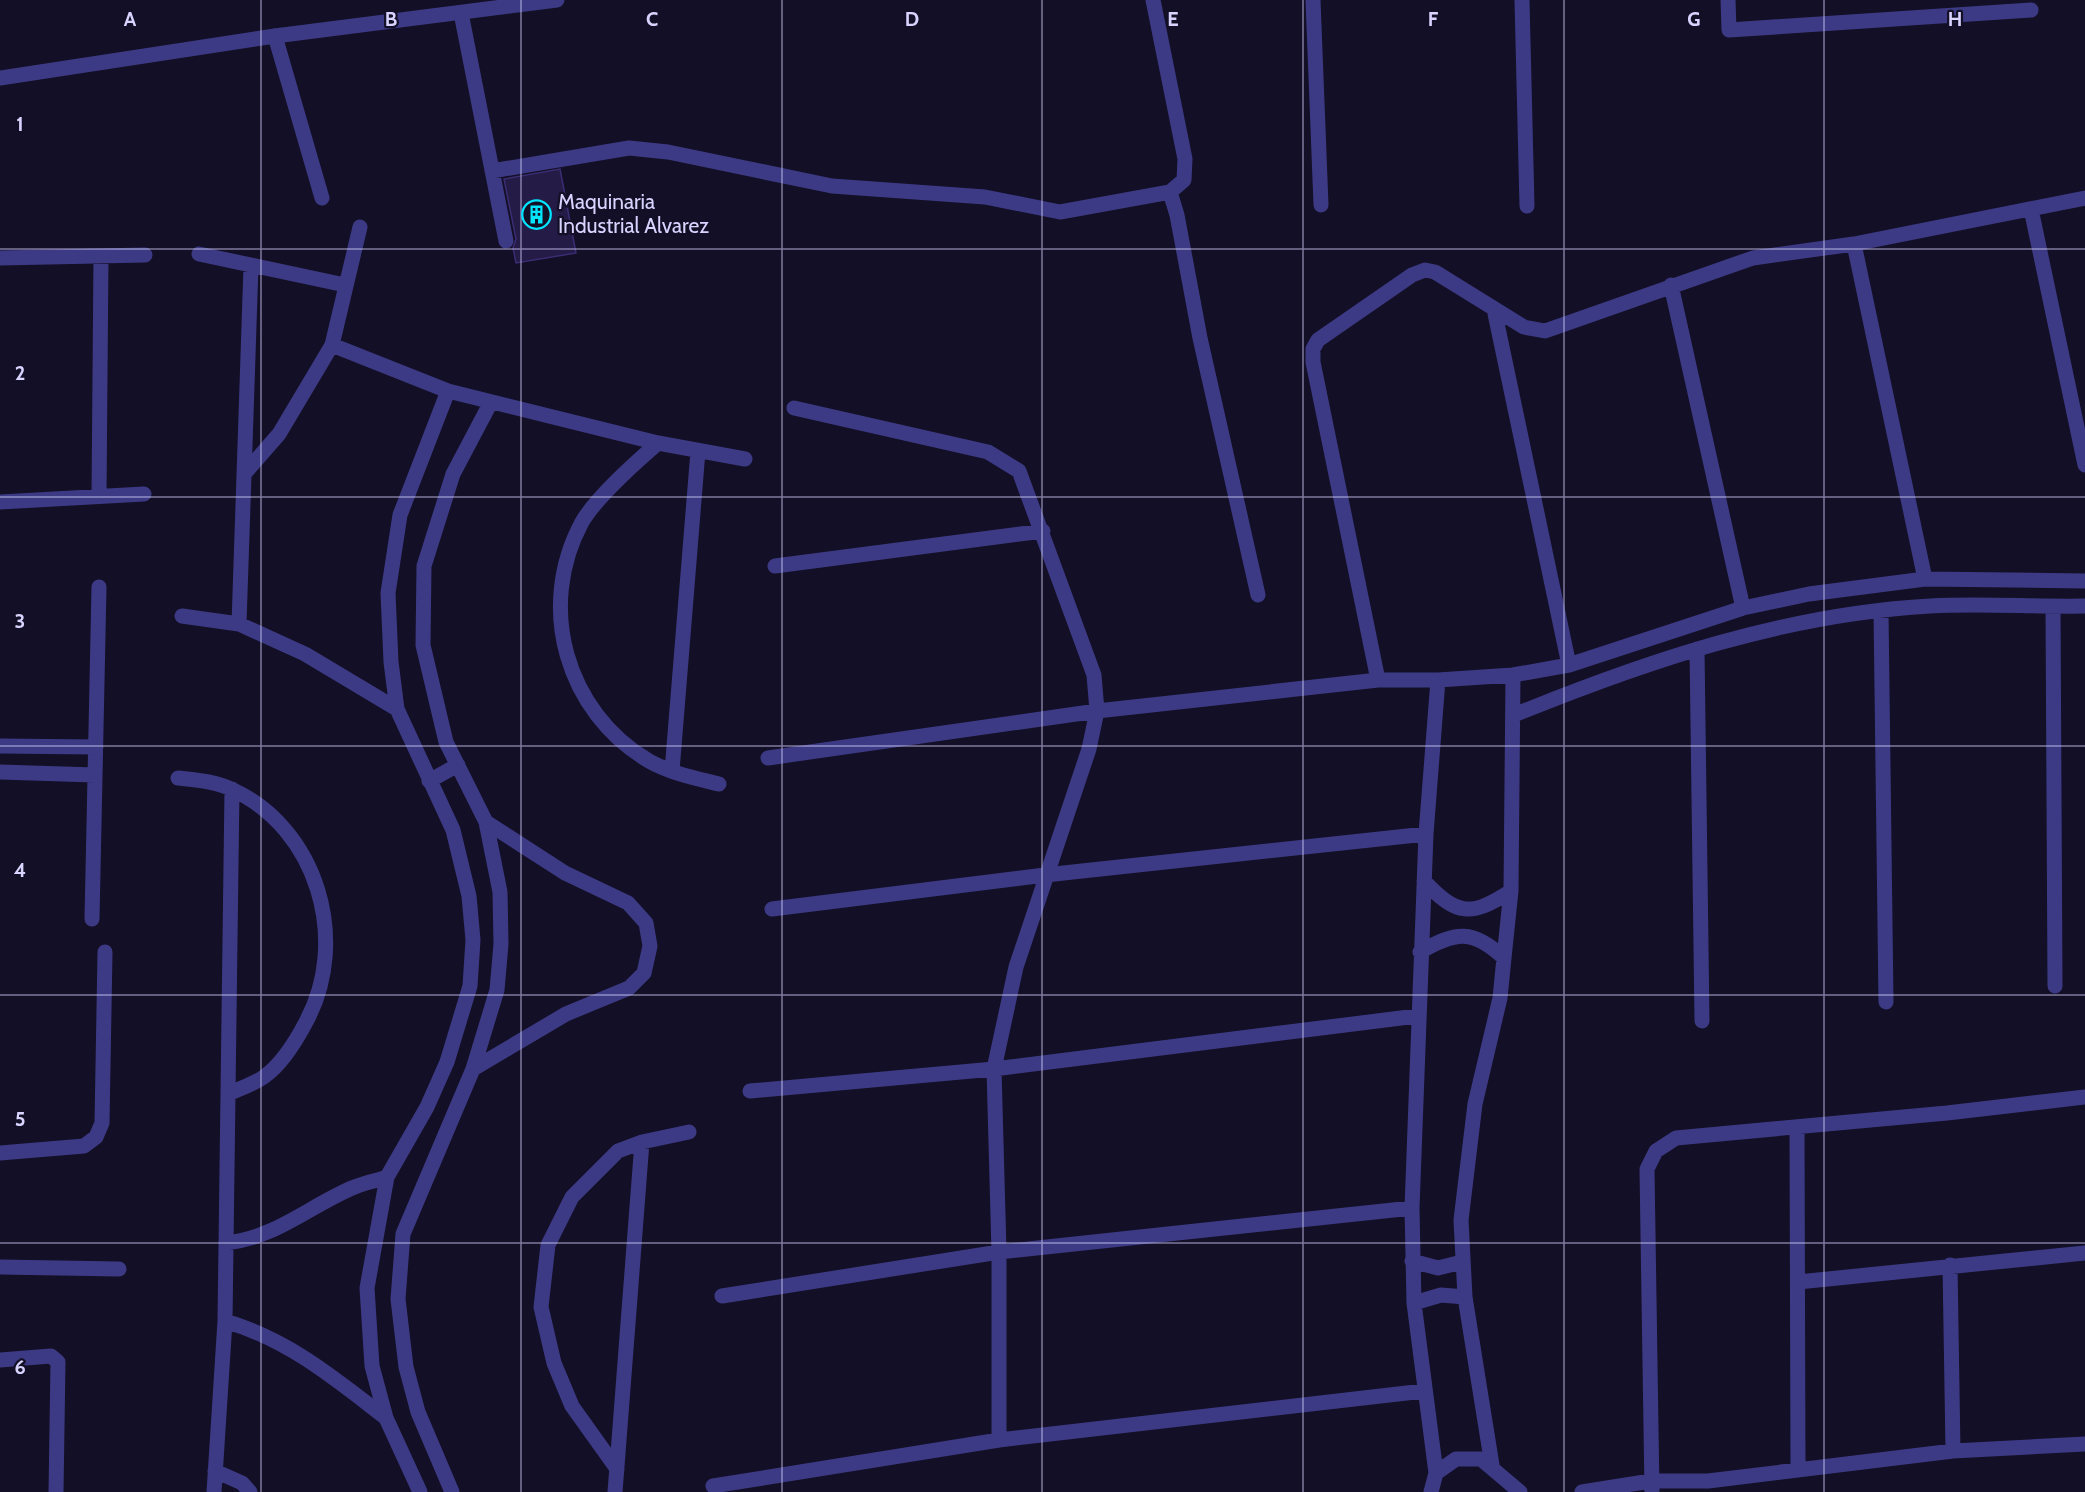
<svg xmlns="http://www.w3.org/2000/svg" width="2085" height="1492" viewBox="0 0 2085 1492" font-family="Cabin,sans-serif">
  <rect width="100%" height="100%" fill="#130f26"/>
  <!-- building -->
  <path fill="#241b47" stroke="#3b2d73" stroke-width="1.5" d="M560,169L576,253L516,263L513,248L516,239L504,179Z"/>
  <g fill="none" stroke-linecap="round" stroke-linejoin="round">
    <!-- minor -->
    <path stroke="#3d3a85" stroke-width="15" d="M1313,0L1321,205
      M1522,0L1527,206
      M1728,0L1729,30L2031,10
      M461,13L506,241
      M275,36L322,198
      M492,171L629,148L668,152L832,186L985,197L1060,212L1170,192L1184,180L1185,159L1153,0
      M1170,192L1177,215L1200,338L1258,595
      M2031,209L2085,465
      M1854,244L1925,579
      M199,254L345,285
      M0,258L145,255
      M1671,285L1743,608
      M1494,309L1569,665
      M332,345L448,391L658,443L745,459
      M794,408L988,452L1019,471L1094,675L1097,711L1089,749L1016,967L994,1069L999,1252V1440
      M658,443C636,462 596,498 582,522C536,607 566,712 649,761C670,773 695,778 719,784
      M244,474L279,434L332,345L360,227
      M99,496L101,256
      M0,502L144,494
      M775,566L1043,531
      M2053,607L2055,986
      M1881,611L1886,1002
      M182,616L239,624L305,654L397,709
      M239,624L251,266
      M1697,649L1702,1021
      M1378,680L1313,362V349L1318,340L1412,275L1425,270L1435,272L1524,327L1545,331L1753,258L1854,244L2085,198
      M1514,715C1647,661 1785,614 1930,606C1981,603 2034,607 2085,606
      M0,746L96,747
      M768,758L1097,711L1378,680H1438L1513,675L1569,665L1743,608L1809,594L1925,579L2085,581
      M672,771L698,451
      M0,772L95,775
      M178,778C196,780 214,781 231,789C318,828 350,941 306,1022C296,1041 283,1063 265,1076C255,1084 240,1088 228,1094
      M429,781L458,765
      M1424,881C1457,916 1471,917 1511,891
      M772,909L1045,875L1426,834
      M92,919L99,587
      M1420,952C1456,931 1473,929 1504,958
      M473,1069L566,1014L629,988L644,973L650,946L646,923L628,903L565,873L486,822
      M750,1091L994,1069L1417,1016
      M1797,1127L1798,1470
      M0,1153L84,1146L96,1137L102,1123L105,952
      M226,1243C275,1238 308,1207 352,1188C363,1183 375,1181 387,1177
      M1412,1261L1438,1268L1462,1262
      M1950,1265L1953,1451
      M0,1267L119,1269
      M1798,1282L2085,1253
      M722,1296L999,1252L1412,1208
      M1414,1303L1441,1295L1465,1297
      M225,1321C289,1340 334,1378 386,1418
      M0,1360L51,1356L58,1362L56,1492
      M1492,1465L1465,1297L1461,1220L1475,1104L1500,998L1504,958L1511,891L1513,675
      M617,1469L572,1406L554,1363L541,1307L548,1245L572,1197L618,1151L642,1142L689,1132
      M215,1471L242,1483L250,1492
      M1436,1473L1456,1459H1481L1520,1492
      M713,1486L999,1440L1424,1391
      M214,1492L225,1321L232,789
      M420,1492L386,1418L372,1366L367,1288L387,1177L427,1107L447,1062L470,986L473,940L469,896L453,830L397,709L391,662L388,593L400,515L448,391
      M452,1492L418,1412L406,1367L398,1299L403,1234L473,1069L497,990L501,944L500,892L486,822L446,742L423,645L424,566L453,474L491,402
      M615,1492L642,1142
      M1431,1492L1436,1473L1414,1303L1412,1208L1426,834L1438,680
      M1582,1492L1651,1481H1708L1953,1451L2085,1444
      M1652,1492L1647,1169L1656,1151L1676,1138L1947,1113L2085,1097"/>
    <!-- tertiary -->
    <path stroke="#3d3a85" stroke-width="15" d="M0,78L275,36L557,0"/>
  </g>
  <!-- grid -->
  <path fill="none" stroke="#d9d4ff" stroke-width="1.5" stroke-opacity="0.55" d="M261,0V1492M521,0V1492M782,0V1492M1042,0V1492M1303,0V1492M1564,0V1492M1824,0V1492M0,249H2085M0,497H2085M0,746H2085M0,995H2085M0,1243H2085"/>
  <!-- icons -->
  <defs>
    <symbol id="building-ring" viewBox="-11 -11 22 22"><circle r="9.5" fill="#130f26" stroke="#00e5ff" stroke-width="1.5"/><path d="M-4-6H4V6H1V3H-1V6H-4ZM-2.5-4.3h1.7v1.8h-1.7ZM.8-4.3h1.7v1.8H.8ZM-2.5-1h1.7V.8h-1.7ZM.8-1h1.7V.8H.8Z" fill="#00e5ff"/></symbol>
  </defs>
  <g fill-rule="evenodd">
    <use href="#building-ring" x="520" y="198" width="33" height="33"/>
  </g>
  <g text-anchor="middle" stroke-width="4.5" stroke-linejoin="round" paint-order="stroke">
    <!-- poi labels -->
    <g font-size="21" fill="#d9d4ff" stroke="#130f26" text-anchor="start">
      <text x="558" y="209">Maquinaria<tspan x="558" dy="24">Industrial Alvarez</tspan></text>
    </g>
  </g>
  <g font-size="20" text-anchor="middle" font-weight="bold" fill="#d9d4ff" stroke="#130f26" stroke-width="4.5" stroke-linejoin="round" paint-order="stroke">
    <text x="130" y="26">A</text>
    <text x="391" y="26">B</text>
    <text x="652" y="26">C</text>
    <text x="912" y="26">D</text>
    <text x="1173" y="26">E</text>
    <text x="1433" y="26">F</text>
    <text x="1694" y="26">G</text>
    <text x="1955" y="26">H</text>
    <text x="20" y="131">1</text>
    <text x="20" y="380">2</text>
    <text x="20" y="628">3</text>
    <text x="20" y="877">4</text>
    <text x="20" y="1126">5</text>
    <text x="20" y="1374">6</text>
  </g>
</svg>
